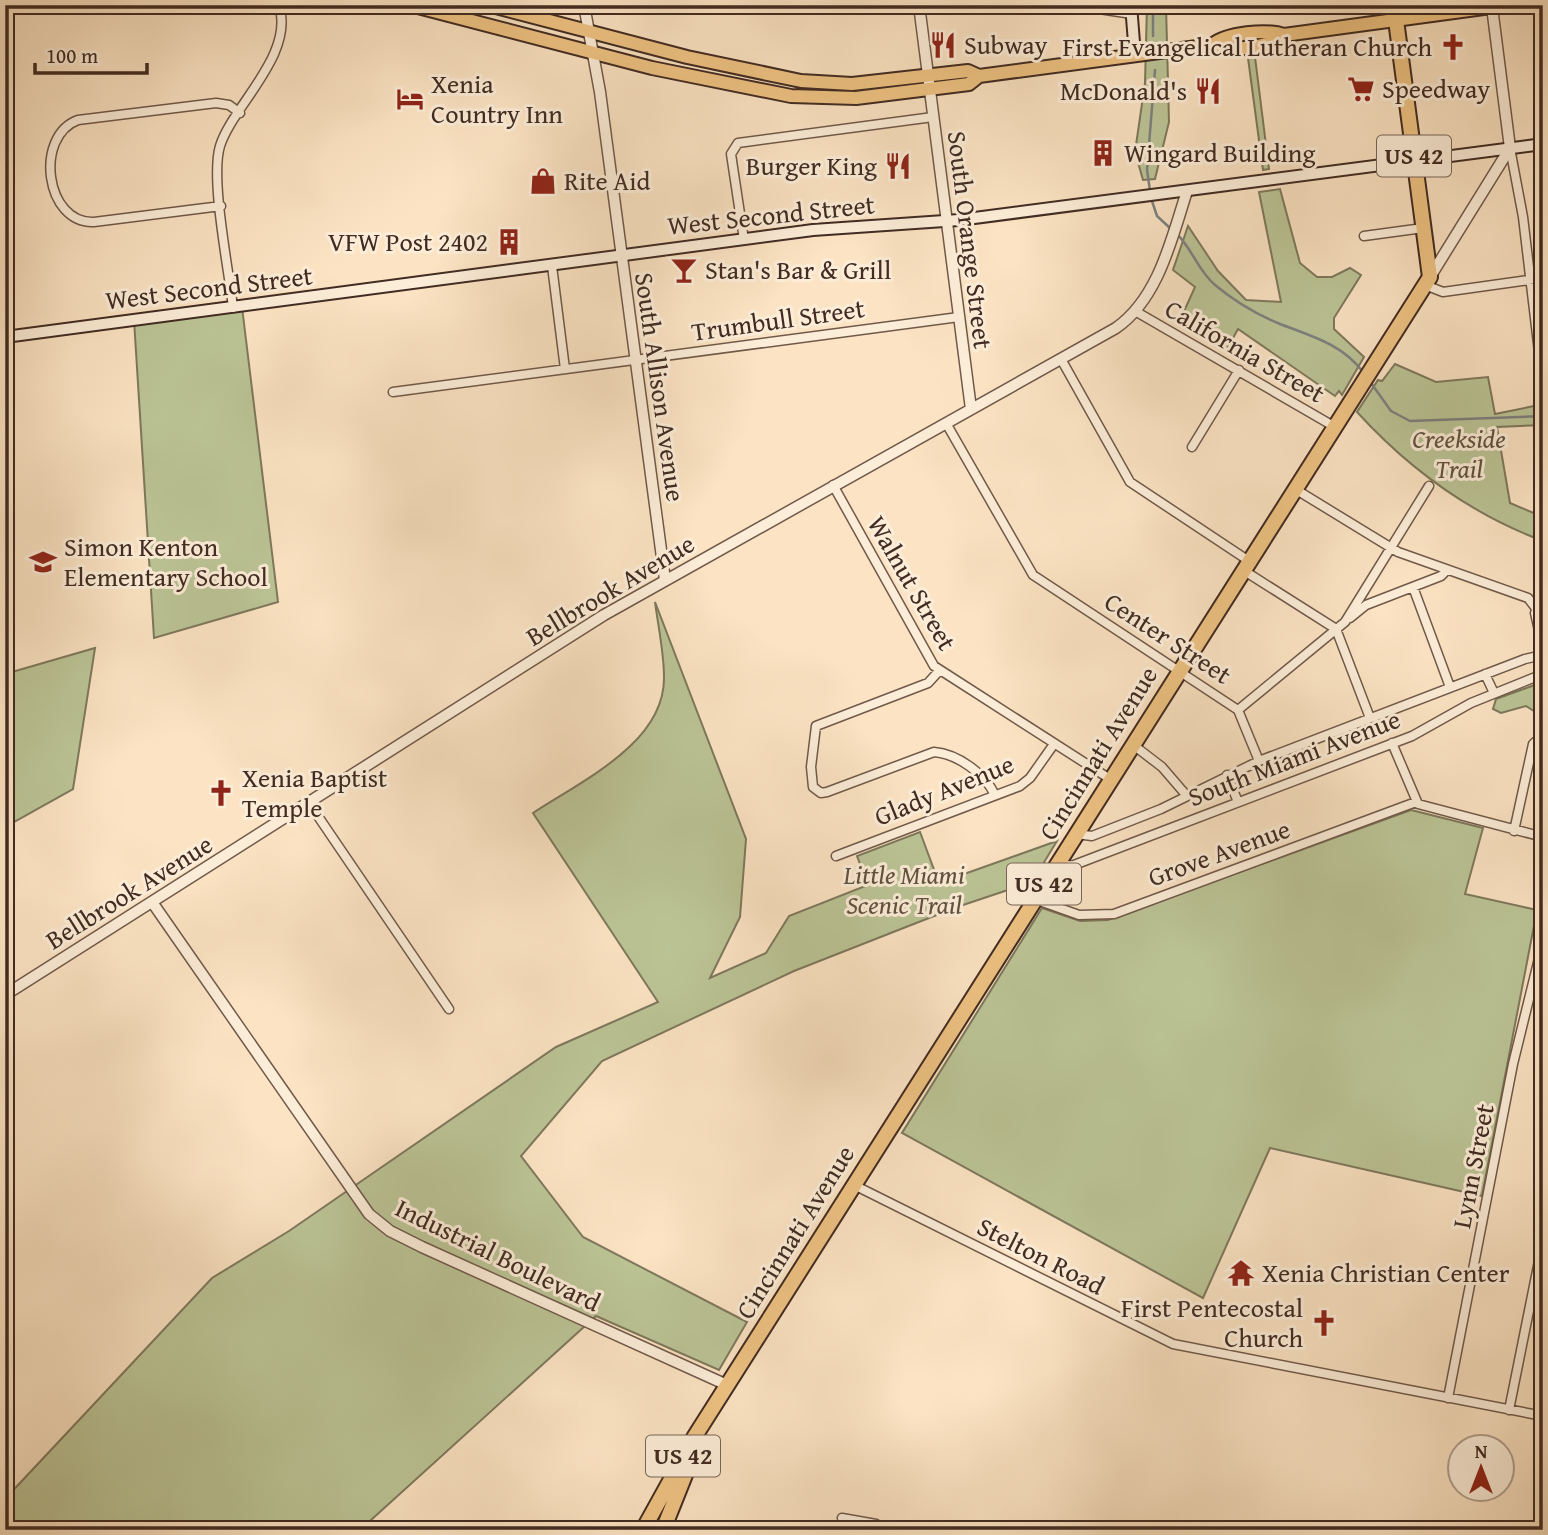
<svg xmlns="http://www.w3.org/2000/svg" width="1548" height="1535" viewBox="0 0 1548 1535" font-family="'Gentium Book Plus',serif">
  <rect width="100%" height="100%" fill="#fbe3c3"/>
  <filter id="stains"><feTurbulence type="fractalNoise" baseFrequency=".00286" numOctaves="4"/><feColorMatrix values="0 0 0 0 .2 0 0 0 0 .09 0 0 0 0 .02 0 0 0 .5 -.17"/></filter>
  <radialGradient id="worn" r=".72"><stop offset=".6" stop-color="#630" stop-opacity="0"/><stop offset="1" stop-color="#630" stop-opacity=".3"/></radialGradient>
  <!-- green -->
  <path fill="#bbc496" stroke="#7e785c" stroke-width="2" d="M1147,5H1166L1169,122L1155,179L1143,180L1135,152L1145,83Z
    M1255,57L1269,169L1263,170L1248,58Z
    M1280,189L1300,263L1317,277H1332L1350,268L1361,275L1334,318V329L1364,357L1342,395L1339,391L1335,396L1238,329L1227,349L1181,318L1195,287L1173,270L1188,226L1218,271L1246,300L1281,302L1259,192Z
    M242,307L278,602L154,638L134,320Z
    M1395,364L1436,382L1488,377L1495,414L1539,405L1543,425L1497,427L1510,503L1543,517V541C1471,514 1409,469 1357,412L1378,380L1382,381Z
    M655,602L746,839L740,917L710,978L766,953L789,916L868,885L857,856L920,832L939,883L1057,841L1032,882L957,907L794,971L602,1061L521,1156L583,1237L747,1322L719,1370L596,1316L360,1530H5V1499L212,1278L289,1231L556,1047L658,1002L533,813C581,781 665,743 664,677C664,652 658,626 655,602Z
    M95,648L73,789L5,827V674Z
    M1543,682V717L1526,706L1501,713L1493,709L1496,699Z
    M1411,810L1483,828L1465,894L1537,910L1482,1196L1270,1148L1203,1298L902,1133L1042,908L1080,921L1108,920Z"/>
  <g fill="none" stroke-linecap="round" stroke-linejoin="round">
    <!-- stream -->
    <path stroke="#7c8180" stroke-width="2.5" d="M1153,5V36
      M1150,191L1147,170L1155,70
      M1151,198L1157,216L1171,229
      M1176,233C1192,248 1198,271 1215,285C1233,300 1258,315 1280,324C1311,336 1342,344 1363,372
      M1371,383L1391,411L1410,421L1543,416"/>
    <defs>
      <path id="minor" d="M1073,5L1132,14
        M1510,148L1523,217L1543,386
        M221,206L94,222C45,224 34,136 78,120L216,103L229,105L240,113
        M1364,236L1423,228
        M744,240L731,154L738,143L933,117
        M552,266L565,369
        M1425,285L1443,292L1543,278
        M233,308C229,270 210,179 220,146C233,105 295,55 279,5
        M1135,311L1335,427
        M1061,359L1130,482L1249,561
        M393,392L959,317
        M946,423L1033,575L1238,710L1259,761
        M1192,447L1239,370
        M833,485L934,666L1110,779
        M1295,489L1398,552L1528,598L1535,607
        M1243,570L1336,629L1370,718
        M1413,587L1450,687
        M1543,590L1535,613L1543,648
        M1350,618L1366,605L1441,576L1447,570
        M939,671L928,683L816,726L811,767L813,787L821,793L827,792L934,752C958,754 985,774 995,795
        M1485,674L1494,693
        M1238,710L1345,622L1429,486
        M1392,743L1418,804L1543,837
        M1132,744L1162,767L1187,796
        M1227,775L1238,802
        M309,803L449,1009
        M1514,831L1533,744L1543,735
        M1076,834L1092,836L1161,809L1259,761L1525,659L1543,655
        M836,856L1020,786L1030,778L1054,744
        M1055,866L1074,865L1412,736L1471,703L1543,674
        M1034,899L1079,915L1114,914L1416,802
        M1532,992L1543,994
        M854,1185L1173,1344L1543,1416
        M1448,1398L1513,1064L1543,942
        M1509,1410L1543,1241
        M842,1518L876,1524L875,1530"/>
      <path id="tertiary" d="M584,5L600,92L665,580
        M919,5L971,409
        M1430,277L1510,148L1492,7
        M152,902L369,1214L390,1231L422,1247L727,1385
        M5,995L604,615L1116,328C1159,298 1172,237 1187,191"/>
      <path id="secondary" d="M1131,5L1135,55
        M5,337L813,230L959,220L1543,144"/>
      <path id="primary" d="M410,5L652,68L791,96L856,98L969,84L979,76
        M488,5L687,57L801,81L852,84L968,71L979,76L1212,45C1229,53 1269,47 1284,35
        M1212,45C1227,33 1266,29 1284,35L1506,5"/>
      <path id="trunk" d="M643,1530L695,1436L1430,277L1394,5
        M663,1530L693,1455"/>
    </defs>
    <!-- minor casing -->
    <use href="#minor" stroke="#70594a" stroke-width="11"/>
    <!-- tertiary casing -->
    <use href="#tertiary" stroke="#70594a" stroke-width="13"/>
    <!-- secondary casing -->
    <use href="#secondary" stroke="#412b22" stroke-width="14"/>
    <!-- primary casing -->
    <use href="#primary" stroke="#412b22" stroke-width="16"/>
    <!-- trunk casing -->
    <use href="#trunk" stroke="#412b22" stroke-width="18"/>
    <!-- minor -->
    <use href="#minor" stroke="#fcedd8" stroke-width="8"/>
    <!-- tertiary -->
    <use href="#tertiary" stroke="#fcedd8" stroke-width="10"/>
    <!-- secondary -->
    <use href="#secondary" stroke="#fcedd8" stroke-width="10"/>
    <!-- primary -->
    <use href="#primary" stroke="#eec282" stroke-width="12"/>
    <!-- trunk -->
    <use href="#trunk" stroke="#eec282" stroke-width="14"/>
  </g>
  <!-- icons -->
  <defs>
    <symbol id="restaurant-bare" viewBox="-9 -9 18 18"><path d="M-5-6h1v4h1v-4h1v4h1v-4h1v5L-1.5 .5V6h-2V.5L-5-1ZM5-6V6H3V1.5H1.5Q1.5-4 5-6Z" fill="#8f2418" stroke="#fcedd8" stroke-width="2.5" paint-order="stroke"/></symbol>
    <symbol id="church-bare" viewBox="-9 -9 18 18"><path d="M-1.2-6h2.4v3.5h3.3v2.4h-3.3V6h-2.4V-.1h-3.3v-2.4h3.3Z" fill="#8f2418" stroke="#fcedd8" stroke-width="2.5" paint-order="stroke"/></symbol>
    <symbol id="supermarket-bare" viewBox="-9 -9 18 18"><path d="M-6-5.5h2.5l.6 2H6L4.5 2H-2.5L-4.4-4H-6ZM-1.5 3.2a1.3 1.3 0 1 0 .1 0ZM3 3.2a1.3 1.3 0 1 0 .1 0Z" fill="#8f2418" stroke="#fcedd8" stroke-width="2.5" paint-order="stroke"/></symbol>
    <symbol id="hotel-bare" viewBox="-9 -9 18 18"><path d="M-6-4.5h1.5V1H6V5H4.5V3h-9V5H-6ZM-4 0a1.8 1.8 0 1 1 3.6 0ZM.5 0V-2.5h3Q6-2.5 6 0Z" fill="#8f2418" stroke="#fcedd8" stroke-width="2.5" paint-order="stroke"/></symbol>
    <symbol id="building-bare" viewBox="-9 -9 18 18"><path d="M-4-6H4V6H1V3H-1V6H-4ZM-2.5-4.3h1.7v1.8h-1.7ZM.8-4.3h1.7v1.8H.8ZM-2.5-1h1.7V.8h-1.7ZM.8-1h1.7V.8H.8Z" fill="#8f2418" stroke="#fcedd8" stroke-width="2.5" paint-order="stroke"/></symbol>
    <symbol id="shop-bare" viewBox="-9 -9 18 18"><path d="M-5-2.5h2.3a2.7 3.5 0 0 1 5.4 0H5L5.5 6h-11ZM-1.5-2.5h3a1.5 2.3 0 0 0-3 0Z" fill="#8f2418" stroke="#fcedd8" stroke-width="2.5" paint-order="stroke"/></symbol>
    <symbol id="bar-bare" viewBox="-9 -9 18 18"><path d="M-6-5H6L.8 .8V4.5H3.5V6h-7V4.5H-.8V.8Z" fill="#8f2418" stroke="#fcedd8" stroke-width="2.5" paint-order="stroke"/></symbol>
    <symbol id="school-bare" viewBox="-9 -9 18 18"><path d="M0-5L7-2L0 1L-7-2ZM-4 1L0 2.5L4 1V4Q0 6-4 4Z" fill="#8f2418" stroke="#fcedd8" stroke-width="2.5" paint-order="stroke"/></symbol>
    <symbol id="temple-bare" viewBox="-9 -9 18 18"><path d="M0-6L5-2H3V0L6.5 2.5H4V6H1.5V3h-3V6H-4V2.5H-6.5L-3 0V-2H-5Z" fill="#8f2418" stroke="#fcedd8" stroke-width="2.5" paint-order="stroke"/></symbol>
  </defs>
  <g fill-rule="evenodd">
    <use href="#restaurant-bare" x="924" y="26" width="38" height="38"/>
    <use href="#church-bare" x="1434" y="28" width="38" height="38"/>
    <use href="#supermarket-bare" x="1342" y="70" width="38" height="38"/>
    <use href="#restaurant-bare" x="1189" y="72" width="38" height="38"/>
    <use href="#hotel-bare" x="391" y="80" width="38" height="38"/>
    <use href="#building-bare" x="1084" y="134" width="38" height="38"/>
    <use href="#restaurant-bare" x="879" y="147" width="38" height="38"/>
    <use href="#shop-bare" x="524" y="162" width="38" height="38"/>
    <use href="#building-bare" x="490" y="223" width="38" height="38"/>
    <use href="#bar-bare" x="665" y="251" width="38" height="38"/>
    <use href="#school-bare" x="24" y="543" width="38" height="38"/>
    <use href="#church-bare" x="202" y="774" width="38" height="38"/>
    <use href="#temple-bare" x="1222" y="1254" width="38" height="38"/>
    <use href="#church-bare" x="1305" y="1304" width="38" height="38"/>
  </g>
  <g text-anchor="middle" stroke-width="6" stroke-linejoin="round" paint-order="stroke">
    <!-- shield labels -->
    <g fill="#fcedd8" stroke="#796559" stroke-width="2">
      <rect x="1377" y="135.5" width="74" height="41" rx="5"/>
      <rect x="1007" y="863.5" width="74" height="41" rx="5"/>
      <rect x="646" y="1435.5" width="74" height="41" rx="5"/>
    </g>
    <g font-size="24" font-weight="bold" fill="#412b22">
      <text x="1414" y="164">US 42</text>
      <text x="1044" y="892">US 42</text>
      <text x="683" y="1464">US 42</text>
    </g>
    <!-- poi labels -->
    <g font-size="26" fill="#412b22" stroke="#fcedd8" text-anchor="start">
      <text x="964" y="54">Subway</text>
      <text x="1432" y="56" text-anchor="end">First Evangelical Lutheran Church</text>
      <text x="431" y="93">Xenia<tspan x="431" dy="30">Country Inn</tspan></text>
      <text x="1382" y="98">Speedway</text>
      <text x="1187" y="100" text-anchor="end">McDonald's</text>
      <text x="1124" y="162">Wingard Building</text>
      <text x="877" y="175" text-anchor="end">Burger King</text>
      <text x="564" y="190">Rite Aid</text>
      <text x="488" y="251" text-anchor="end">VFW Post 2402</text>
      <text x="705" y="279">Stan's Bar &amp; Grill</text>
      <text x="64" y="556">Simon Kenton<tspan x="64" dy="30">Elementary School</tspan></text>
      <text x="242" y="787">Xenia Baptist<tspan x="242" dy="30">Temple</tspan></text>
      <text x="1262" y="1282">Xenia Christian Center</text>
      <text x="1303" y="1317" text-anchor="end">First Pentecostal<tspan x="1303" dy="30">Church</tspan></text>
    </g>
    <!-- street labels -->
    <g font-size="26" fill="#412b22" stroke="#fcedd8">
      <text transform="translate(771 215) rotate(-6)" y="9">West Second Street</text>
      <text transform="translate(970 240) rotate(83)" y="9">South Orange Street</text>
      <text transform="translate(209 288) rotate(-7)" y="9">West Second Street</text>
      <text transform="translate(778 320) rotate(-8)" y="9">Trumbull Street</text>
      <text transform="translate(1245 351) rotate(30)" y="9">California Street</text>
      <text transform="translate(660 387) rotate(82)" y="9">South Allison Avenue</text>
      <text transform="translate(912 583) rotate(60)" y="9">Walnut Street</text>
      <text transform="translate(610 590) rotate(-31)" y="9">Bellbrook Avenue</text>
      <text transform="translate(1168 638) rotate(33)" y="9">Center Street</text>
      <text transform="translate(1098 753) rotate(-58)" y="9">Cincinnati Avenue</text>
      <text transform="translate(1294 758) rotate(-21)" y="9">South Miami Avenue</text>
      <text transform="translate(944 790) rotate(-22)" y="9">Glady Avenue</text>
      <text transform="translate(1219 853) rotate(-20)" y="9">Grove Avenue</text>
      <text transform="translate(129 892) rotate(-32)" y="9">Bellbrook Avenue</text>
      <text transform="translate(1473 1166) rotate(-79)" y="9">Lynn Street</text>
      <text transform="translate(795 1232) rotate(-58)" y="9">Cincinnati Avenue</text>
      <text transform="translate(498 1255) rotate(26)" y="9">Industrial Boulevard</text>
      <text transform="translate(1041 1256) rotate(27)" y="9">Stelton Road</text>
    </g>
    <!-- park labels -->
    <g font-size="26" font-style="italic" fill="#60513f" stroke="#fcedd8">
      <text x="1459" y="448">Creekside<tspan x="1459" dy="30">Trail</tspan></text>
      <text x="904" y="884">Little Miami<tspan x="904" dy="30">Scenic Trail</tspan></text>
    </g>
  </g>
  <!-- margin -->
  <rect width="1548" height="1535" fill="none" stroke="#fbe3c3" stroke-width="28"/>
  <rect x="7" y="7" width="1534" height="1521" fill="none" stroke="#412b22" stroke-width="3.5"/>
  <rect x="14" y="14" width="1520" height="1507" fill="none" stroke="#412b22" stroke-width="2"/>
  <!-- north arrow -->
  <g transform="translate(1481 1468)"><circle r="33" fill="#fcedd8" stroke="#b19f8f" stroke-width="2"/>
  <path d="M0-5L12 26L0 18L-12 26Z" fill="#8f2418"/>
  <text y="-10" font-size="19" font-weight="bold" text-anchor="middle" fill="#412b22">N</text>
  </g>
  <!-- scale -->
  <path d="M35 63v10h112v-10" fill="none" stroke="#412b22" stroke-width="3.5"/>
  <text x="46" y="63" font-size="21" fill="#412b22" stroke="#fcedd8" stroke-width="5" paint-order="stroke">100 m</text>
  <rect width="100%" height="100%" filter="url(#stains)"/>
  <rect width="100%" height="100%" fill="url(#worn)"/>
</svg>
